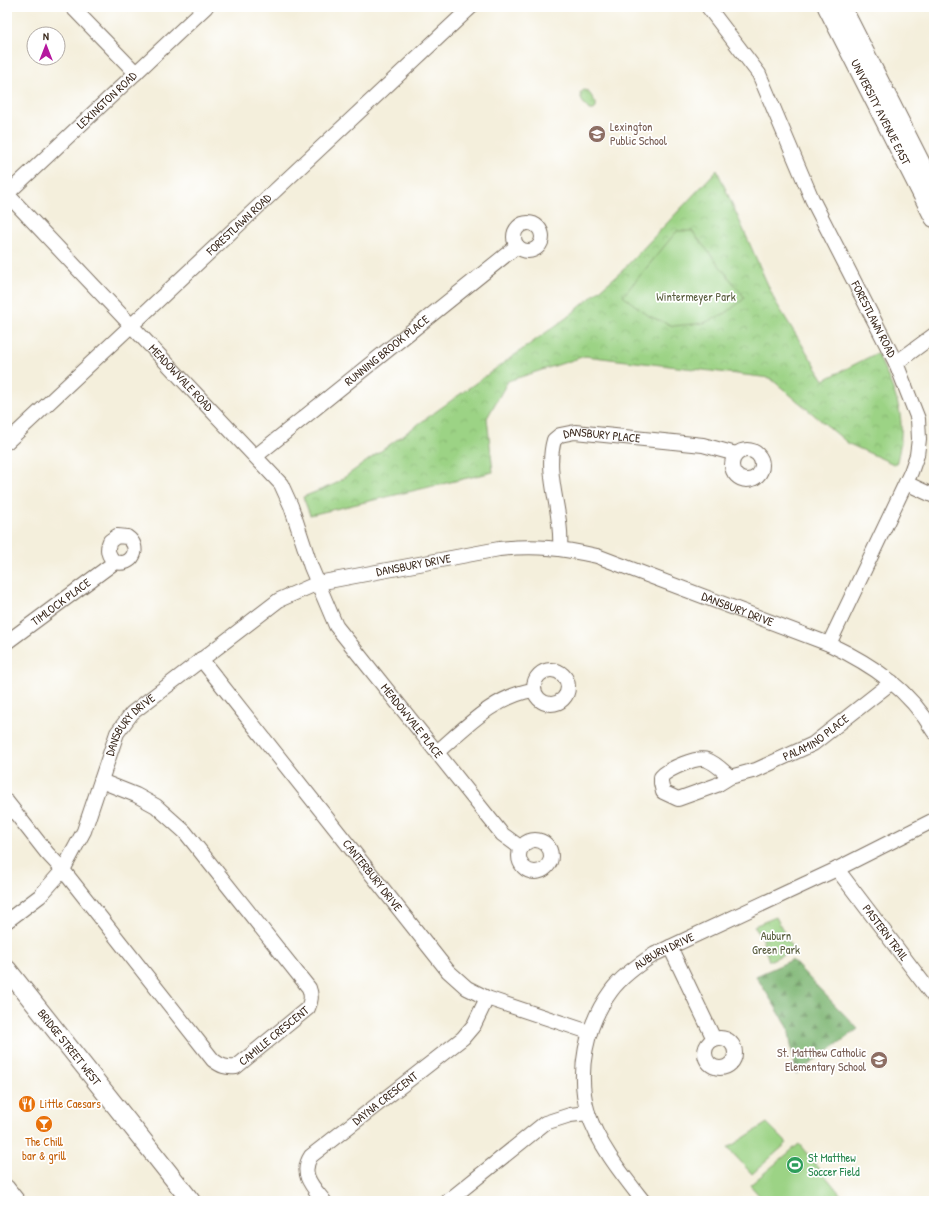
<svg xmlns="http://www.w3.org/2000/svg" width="941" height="1208" viewBox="0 0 941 1208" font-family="'Patrick Hand',sans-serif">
  <defs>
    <pattern id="forest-firs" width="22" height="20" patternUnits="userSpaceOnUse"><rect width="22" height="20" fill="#7db572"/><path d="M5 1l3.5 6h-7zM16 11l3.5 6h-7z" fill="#68935d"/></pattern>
    <pattern id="park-crowns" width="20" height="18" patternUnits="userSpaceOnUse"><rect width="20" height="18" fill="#9cd385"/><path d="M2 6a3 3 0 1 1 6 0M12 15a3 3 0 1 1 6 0" fill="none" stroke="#87b572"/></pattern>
  </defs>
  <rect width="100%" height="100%" fill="#fff"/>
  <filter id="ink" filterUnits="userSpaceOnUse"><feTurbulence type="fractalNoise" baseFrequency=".025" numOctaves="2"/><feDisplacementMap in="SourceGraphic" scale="8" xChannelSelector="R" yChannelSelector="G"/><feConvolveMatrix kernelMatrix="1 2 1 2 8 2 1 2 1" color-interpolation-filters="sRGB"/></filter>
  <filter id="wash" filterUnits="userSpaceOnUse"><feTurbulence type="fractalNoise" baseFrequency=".012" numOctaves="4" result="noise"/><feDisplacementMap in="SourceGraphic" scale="16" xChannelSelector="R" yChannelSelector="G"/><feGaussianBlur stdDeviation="0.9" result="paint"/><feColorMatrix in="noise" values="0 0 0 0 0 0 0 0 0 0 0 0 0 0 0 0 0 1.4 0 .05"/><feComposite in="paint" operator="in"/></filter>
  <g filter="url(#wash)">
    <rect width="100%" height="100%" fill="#f4efdc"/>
    <!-- forest -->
    <path fill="url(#forest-firs)" stroke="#5c7048" d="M792,960L858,1029L796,1074L788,1027L756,976Z"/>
    <!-- park -->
    <path fill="url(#park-crowns)" stroke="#6c7e52" d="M584,90L588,91L596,103V108L594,110H589L582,101L580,93Z
      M717,170L775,301L824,380L877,353C896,394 909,418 896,465L849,444L770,378L585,356L508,381L487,418L493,472L310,515L303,497L335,484L569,316L621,272Z
      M776,917L793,950L769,961L762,939L754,926Z"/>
    <!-- pitch -->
    <path fill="#9cd385" stroke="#6c7e52" d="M677,231H692L745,298L726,313L704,323L673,326L649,316L623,296Z
      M767,1123L787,1143L752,1174L728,1148Z
      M799,1144L846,1201H764L750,1185Z"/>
  </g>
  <g filter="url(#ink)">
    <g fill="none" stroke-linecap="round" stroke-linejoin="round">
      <defs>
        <g id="minor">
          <path d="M72,7L136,73"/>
          <path id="s1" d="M708,7L759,74L812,199L896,363L918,419L919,439L917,455L911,472L829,644"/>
          <path id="s2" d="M7,194L281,484L291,506L311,567L336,626L502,834L521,848"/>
          <path id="s3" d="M7,194L206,7"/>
          <circle cx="528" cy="237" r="14"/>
          <path d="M896,363L934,335"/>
          <path id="s4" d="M7,442L471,7"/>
          <circle cx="747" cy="465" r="15"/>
          <path id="s5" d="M256,456L517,246"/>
          <path d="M906,483L934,496"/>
          <path id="s6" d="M560,548C563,512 544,475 554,440L560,435L575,432L703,445L736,454"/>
          <path id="s7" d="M7,642L115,562C133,567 142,547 127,537L117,536L110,541C106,550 108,556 115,562"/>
          <path id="s8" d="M201,659L448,971L467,988L487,998L589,1032"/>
          <circle cx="551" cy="687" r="17"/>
          <path d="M437,752C466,727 495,696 533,690"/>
          <path id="s9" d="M730,777C723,771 716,763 707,760C697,756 668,769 661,777V783L663,792L678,799L717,785L730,777L756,770L813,744L892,682"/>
          <path id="s10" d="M7,802L47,853L63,870L213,1060C221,1066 226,1068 236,1067L308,1008C311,1001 312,996 309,988L185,832L156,806L136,795L101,781"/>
          <circle cx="535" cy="856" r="16"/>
          <path id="s11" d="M837,869L934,997"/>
          <path id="s12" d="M7,921L40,896L63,870L84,831L117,733L132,713L279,600L318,583L499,549C536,545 561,548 597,556L829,644C873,665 909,689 934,732"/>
          <path d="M670,947L714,1039"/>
          <circle cx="720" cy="1053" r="15"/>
          <path d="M7,1187L18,1201"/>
          <path id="s13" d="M324,1201C313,1187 299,1174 311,1156L463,1038L474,1025L487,998"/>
          <path d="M448,1201L545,1123L570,1115L588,1113"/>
          <path id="s14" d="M643,1201C622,1174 599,1146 588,1113C576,1072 586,1025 611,991C622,976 639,964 655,954L837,869L934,820"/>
        </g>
        <g id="major">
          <path id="s15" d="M827,7L934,218"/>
          <path d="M842,7L934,189"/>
          <path id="s16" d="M7,969L191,1201"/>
        </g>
      </defs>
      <!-- minor casing -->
      <use href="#minor" stroke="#7c6f60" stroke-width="16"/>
      <!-- major casing -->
      <use href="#major" stroke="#7c6f60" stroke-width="20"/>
      <!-- minor -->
      <use href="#minor" stroke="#fff" stroke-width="14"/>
      <!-- major -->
      <use href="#major" stroke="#fff" stroke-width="18"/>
    </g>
  </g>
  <!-- icons -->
  <defs>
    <symbol id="school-disc" viewBox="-11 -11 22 22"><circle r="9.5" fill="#8d6e63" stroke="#fff"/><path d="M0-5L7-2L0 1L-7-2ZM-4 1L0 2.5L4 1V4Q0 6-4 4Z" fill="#fff"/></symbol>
    <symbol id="restaurant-disc" viewBox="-11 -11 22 22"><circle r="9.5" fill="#e8710a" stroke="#fff"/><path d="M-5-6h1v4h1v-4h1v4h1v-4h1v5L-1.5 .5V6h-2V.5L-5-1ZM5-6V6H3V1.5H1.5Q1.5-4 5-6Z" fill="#fff"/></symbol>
    <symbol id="bar-disc" viewBox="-11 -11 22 22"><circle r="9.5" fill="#e8710a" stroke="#fff"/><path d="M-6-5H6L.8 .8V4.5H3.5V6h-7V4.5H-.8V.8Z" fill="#fff"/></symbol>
    <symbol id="stadium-disc" viewBox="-11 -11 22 22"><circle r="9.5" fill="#2e9e5b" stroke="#fff"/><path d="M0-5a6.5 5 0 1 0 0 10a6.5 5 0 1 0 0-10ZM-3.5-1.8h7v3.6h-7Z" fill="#fff"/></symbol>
  </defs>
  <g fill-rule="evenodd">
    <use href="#school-disc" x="587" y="124" width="20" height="20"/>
    <use href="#school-disc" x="869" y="1050" width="20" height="20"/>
    <use href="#restaurant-disc" x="17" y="1094" width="20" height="20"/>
    <use href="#bar-disc" x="34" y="1114" width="20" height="20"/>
    <use href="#stadium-disc" x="785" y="1155" width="20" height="20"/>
  </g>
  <g text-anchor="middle" stroke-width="3.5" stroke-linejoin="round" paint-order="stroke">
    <!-- street labels -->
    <g font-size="12" fill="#3b2a1e" stroke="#fff">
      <text dy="4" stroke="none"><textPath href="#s3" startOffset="137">LEXINGTON ROAD</textPath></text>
      <text dy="4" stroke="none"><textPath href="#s15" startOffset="118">UNIVERSITY AVENUE EAST</textPath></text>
      <text dy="4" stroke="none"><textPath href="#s4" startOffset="318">FORESTLAWN ROAD</textPath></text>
      <text dy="4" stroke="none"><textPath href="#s1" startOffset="355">FORESTLAWN ROAD</textPath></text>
      <text dy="4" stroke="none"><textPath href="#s5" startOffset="168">RUNNING BROOK PLACE</textPath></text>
      <text dy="4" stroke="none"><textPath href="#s2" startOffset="253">MEADOWVALE ROAD</textPath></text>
      <text dy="4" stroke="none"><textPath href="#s6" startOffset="159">DANSBURY PLACE</textPath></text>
      <text dy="4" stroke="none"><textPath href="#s12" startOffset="574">DANSBURY DRIVE</textPath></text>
      <text dy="4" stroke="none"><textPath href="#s7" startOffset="67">TIMLOCK PLACE</textPath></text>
      <text dy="4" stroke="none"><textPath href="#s12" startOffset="910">DANSBURY DRIVE</textPath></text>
      <text dy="4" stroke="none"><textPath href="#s2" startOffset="673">MEADOWVALE PLACE</textPath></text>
      <text dy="4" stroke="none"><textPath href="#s12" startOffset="238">DANSBURY DRIVE</textPath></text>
      <text dy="4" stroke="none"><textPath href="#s9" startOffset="263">PALAMINO PLACE</textPath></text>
      <text dy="4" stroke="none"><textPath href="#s8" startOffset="276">CANTERBURY DRIVE</textPath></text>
      <text dy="4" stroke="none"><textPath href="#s11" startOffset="80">PASTERN TRAIL</textPath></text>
      <text dy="4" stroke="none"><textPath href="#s14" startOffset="300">AUBURN DRIVE</textPath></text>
      <text dy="4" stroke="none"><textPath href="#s10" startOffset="404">CAMILLE CRESCENT</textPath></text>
      <text dy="4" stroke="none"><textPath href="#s16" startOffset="100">BRIDGE STREET WEST</textPath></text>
      <text dy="4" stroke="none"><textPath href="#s13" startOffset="145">DAYNA CRESCENT</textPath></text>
    </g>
    <!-- education labels -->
    <g font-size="12" fill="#785e54" stroke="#fff" text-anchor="start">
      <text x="610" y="131">Lexington<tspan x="610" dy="14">Public School</tspan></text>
      <text x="866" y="1057" text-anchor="end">St. Matthew Catholic<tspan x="866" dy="14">Elementary School</tspan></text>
    </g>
    <!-- park labels -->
    <g font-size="12" fill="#585d3d" stroke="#fff">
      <text x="696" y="301">Wintermeyer Park</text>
      <text x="776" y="940">Auburn<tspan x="776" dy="14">Green Park</tspan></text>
    </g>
    <!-- food labels -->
    <g font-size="12" fill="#c56008" stroke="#fff" text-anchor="start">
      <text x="40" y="1108">Little Caesars</text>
      <text x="44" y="1146" text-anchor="middle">The Chill<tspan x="44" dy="14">bar &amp; grill</tspan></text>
    </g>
    <!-- leisure labels -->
    <g font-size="12" fill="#27864d" stroke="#fff" text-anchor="start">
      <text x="808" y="1162">St Matthew<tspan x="808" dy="14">Soccer Field</tspan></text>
    </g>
  </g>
  <!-- margin -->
  <rect width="941" height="1208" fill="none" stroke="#fff" stroke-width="24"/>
  <!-- north arrow -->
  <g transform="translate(46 46)"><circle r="19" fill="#ffffff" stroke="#b1aaa5"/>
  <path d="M0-3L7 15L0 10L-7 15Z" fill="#b5179e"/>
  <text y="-6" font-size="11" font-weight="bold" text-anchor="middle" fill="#3b2a1e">N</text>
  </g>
</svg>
